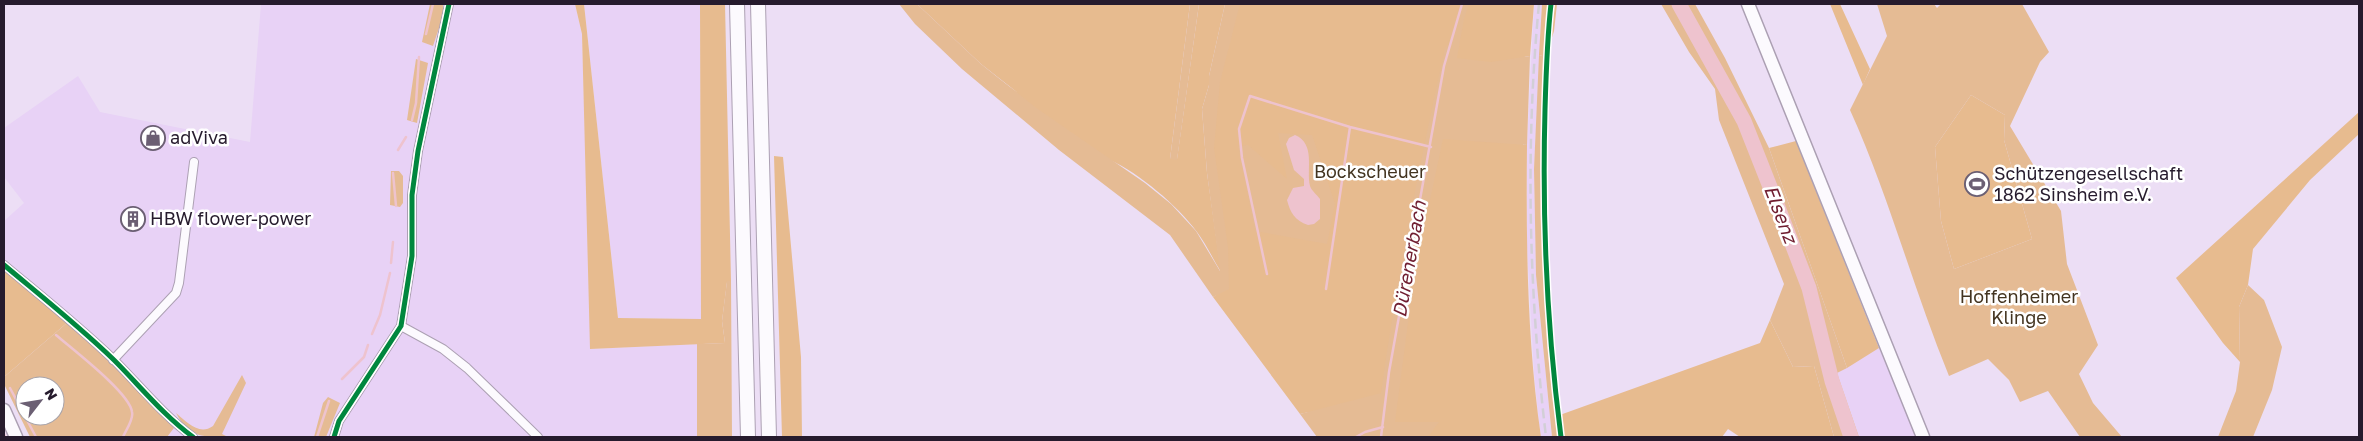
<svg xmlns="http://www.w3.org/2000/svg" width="2363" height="441" viewBox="0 0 2363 441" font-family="'Golos Text',sans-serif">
  <rect width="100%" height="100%" fill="#ecdef5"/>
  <!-- built -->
  <path fill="#e8d2f6" d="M261,4H575L582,34L591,349L697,344V437H167L174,428L112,361L4,269V221L24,203L4,177V128L78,76L100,112L250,142Z
    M584,4H700L701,319L618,318Z
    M1534,4H1542L1534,169L1536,275L1552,437H1541L1539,424L1534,373L1527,248V145Z
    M1879,348L1916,437H1859L1837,373Z"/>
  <!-- green -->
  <path fill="#e7bb8f" d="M575,4H584L618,318L701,319L700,4H725L731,281L727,282L722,321L725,343L590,349L582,34Z
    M917,4H1190L1170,159H1177L1199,4H1225L1209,76V85L1202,109L1207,173L1221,272C1213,259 1206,244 1197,232C1178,206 1139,173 1110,160L1225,281L1208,113L1230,4H1534L1530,56L1524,57L1523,145H1527C1526,242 1527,341 1541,437H1328L1309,412L1300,414L1213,297L1216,295L1168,227L982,67L1018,93L981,64Z
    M1542,4H1557L1554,31L1546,57L1539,55Z
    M1830,4H1840L1870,69L1863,85Z
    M1971,95L2005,115L2004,140L2032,239L1954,269L1941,221L1935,147Z
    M2359,112V134L2310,180L2253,249L2248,285L2239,307L2240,362L2223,343L2176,278Z
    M1796,141L1879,348L1847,368L1769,148Z
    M774,156L783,157L801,357L802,437H782Z
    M4,269L68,322L4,377Z
    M1770,320L1793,367L1814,366L1834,437H1740L1728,429L1722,437H1559L1557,416L1760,343Z"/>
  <!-- forest -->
  <path fill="#e5bb94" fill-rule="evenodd" d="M430,4H443V16L433,46L422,42Z
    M899,4H917L981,64L1035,107L1145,183L1171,204L1196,231L1220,271L1207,173L1202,109L1209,85V76L1225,4H1240L1220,82L1214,148L1228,247L1229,289L1213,297L1170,235L1059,150L962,69L915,24Z
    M1190,4H1199L1177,160L1170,159Z
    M1460,4H1469L1464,19L1457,58L1491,62L1530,56L1527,145L1443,139L1415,270L1395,422H1439L1428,437H1317L1300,414L1381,393C1397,277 1420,162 1445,48L1448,45Z
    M1661,4H1695L1725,58L1769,148L1847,368L1837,373L1859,437H1834L1814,366L1793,367L1770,320L1784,284L1719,120L1715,89L1689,52Z
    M1877,4H1934L1937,8L1941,4H2022L2049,52L2040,62L2010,126L2061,211L2067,264L2098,345L2079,374L2093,403L2122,437H2080L2048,391L2020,402L2009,380L1988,359L1949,376C1913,288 1889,196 1850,110L1887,36ZM1971,95L2005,115L2004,140L2032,239L1954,269L1941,221L1935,147Z
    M1539,55L1546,57L1543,135V231L1547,317L1559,437H1552L1536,275L1534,169Z
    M416,59L428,63L417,123L407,120Z
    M1278,133L1312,135L1335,204L1327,244L1255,231L1238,146L1248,145L1287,179Z
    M391,171H399L403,176V203L400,207L390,205Z
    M727,281H731L732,437H697V344L725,343L722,321Z
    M2248,285L2264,300L2282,347L2272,390L2253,437H2218L2236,391L2240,362L2239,307Z
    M68,322L112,361L174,428L167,437H30L4,384V377ZM25,386H55V416H25Z
    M242,375L246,383L222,434L228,437C203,437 189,438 176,413C187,422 199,436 213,426Z
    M328,397L340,403L326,437H314L323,403Z"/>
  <!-- water -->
  <path fill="#eec3ce" d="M1295,135C1316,144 1306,169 1310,186C1311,190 1317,195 1320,199V219L1314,224L1308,225C1295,221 1290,212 1287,200L1293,188L1304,186V179L1294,170L1286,144L1289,138Z"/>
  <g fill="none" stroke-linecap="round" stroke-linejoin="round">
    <!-- stream -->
    <path stroke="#eec3ce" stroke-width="2.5" d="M426,34L433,4
      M412,120L416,103L419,57
      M398,150L406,137
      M393,173L396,206
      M391,263L393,242
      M1267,274L1242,158L1239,129L1250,96L1350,127L1431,147
      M1326,289L1350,127
      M372,334L380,315L390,273
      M56,335C72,349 130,393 132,412C134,419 126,430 123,437
      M342,379L364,357L368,345
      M10,388L36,437
      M4,434L5,437
      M317,437L329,401
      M1356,437L1365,432L1383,427
      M1381,437L1389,372L1444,66L1462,4"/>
    <!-- river -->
    <path stroke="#eec3ce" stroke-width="15" d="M1679,4L1744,121L1776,202L1809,288L1832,381L1851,437"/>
    <defs>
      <path id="street" d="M4,265C41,296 79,326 114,360C140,386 163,415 193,437
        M401,326L443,349L467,368L538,437
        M113,360L176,293L179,283L194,162
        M334,437L339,421L401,326L412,256V195L418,151L449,4"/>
      <path id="primary" d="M1748,4L1923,437
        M4,410L16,437"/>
      <path id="highway" d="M737,4L748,437
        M758,4L769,437"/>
    </defs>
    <!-- street casing -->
    <use href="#street" stroke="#aca0b3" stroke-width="10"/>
    <!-- primary casing -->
    <use href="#primary" stroke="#aca0b3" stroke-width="15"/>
    <!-- highway casing -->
    <use href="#highway" stroke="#aca0b3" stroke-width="16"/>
    <!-- street -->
    <use href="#street" stroke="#fcfafe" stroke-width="8"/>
    <!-- primary -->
    <use href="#primary" stroke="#fcfafe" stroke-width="12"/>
    <!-- highway -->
    <use href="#highway" stroke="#fcfafe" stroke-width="14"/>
    <!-- rail -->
    <path stroke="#d2cfd6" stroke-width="2.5" stroke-dasharray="10 5" stroke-linecap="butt" d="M1539,4C1525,147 1529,294 1546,437"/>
    <defs>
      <path id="cycleway" d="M1551,4C1547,39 1546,75 1545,110C1542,220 1547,329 1561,437
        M4,265C41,296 79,326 114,360C140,386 163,415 193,437
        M334,437L339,421L401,326L412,256V195L418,151L449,4"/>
    </defs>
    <!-- cycleway casing -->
    <use href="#cycleway" stroke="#fff" stroke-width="8"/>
    <!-- cycleway -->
    <use href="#cycleway" stroke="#00873e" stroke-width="5"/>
  </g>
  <!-- icons -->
  <defs>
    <symbol id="shop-ring" viewBox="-11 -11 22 22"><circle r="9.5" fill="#fff" stroke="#6b5f73" stroke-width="1.5"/><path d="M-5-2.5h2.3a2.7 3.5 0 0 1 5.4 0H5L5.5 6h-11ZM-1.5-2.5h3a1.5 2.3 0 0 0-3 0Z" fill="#6b5f73"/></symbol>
    <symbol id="stadium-ring" viewBox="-11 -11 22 22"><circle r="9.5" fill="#fff" stroke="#6b5f73" stroke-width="1.5"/><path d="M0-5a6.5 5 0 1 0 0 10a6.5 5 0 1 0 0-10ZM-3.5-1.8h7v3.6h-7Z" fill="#6b5f73"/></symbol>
    <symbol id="building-ring" viewBox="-11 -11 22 22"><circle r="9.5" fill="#fff" stroke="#6b5f73" stroke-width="1.5"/><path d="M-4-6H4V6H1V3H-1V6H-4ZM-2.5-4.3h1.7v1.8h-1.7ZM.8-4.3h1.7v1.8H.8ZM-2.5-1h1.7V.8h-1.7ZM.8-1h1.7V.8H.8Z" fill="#6b5f73"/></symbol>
  </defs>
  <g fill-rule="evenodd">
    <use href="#shop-ring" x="139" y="124" width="28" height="28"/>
    <use href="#stadium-ring" x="1963" y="170" width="28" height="28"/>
    <use href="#building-ring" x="119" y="205" width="28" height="28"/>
  </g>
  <g text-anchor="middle" stroke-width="5" stroke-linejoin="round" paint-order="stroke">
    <!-- poi labels -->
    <g font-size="18" fill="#261b2d" stroke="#fff" text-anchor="start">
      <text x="170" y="144">adViva</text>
      <text x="1994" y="180">Schützengesellschaft<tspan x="1994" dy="21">1862 Sinsheim e.V.</tspan></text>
      <text x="150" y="225">HBW flower-power</text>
    </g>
    <!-- park labels -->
    <g font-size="18" fill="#433420" stroke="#fff">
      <text x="1370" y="178">Bockscheuer</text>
      <text x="2019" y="303">Hoffenheimer<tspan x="2019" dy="21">Klinge</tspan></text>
    </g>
    <!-- water labels -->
    <g font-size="19" font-style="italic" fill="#701e30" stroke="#fff">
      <text transform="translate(1781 214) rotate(69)" y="7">Elsenz</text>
      <text transform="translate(1409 259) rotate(-80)" y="7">Dürenerbach</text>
    </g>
  </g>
  <!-- border -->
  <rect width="2363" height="441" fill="none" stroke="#261b2d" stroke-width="10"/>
  <!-- north arrow -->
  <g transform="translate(40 401) rotate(59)"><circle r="24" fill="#ffffff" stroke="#a8a4ab"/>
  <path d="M0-4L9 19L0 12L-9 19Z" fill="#6b5f73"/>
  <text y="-8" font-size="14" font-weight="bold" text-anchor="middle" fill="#261b2d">N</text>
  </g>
</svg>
